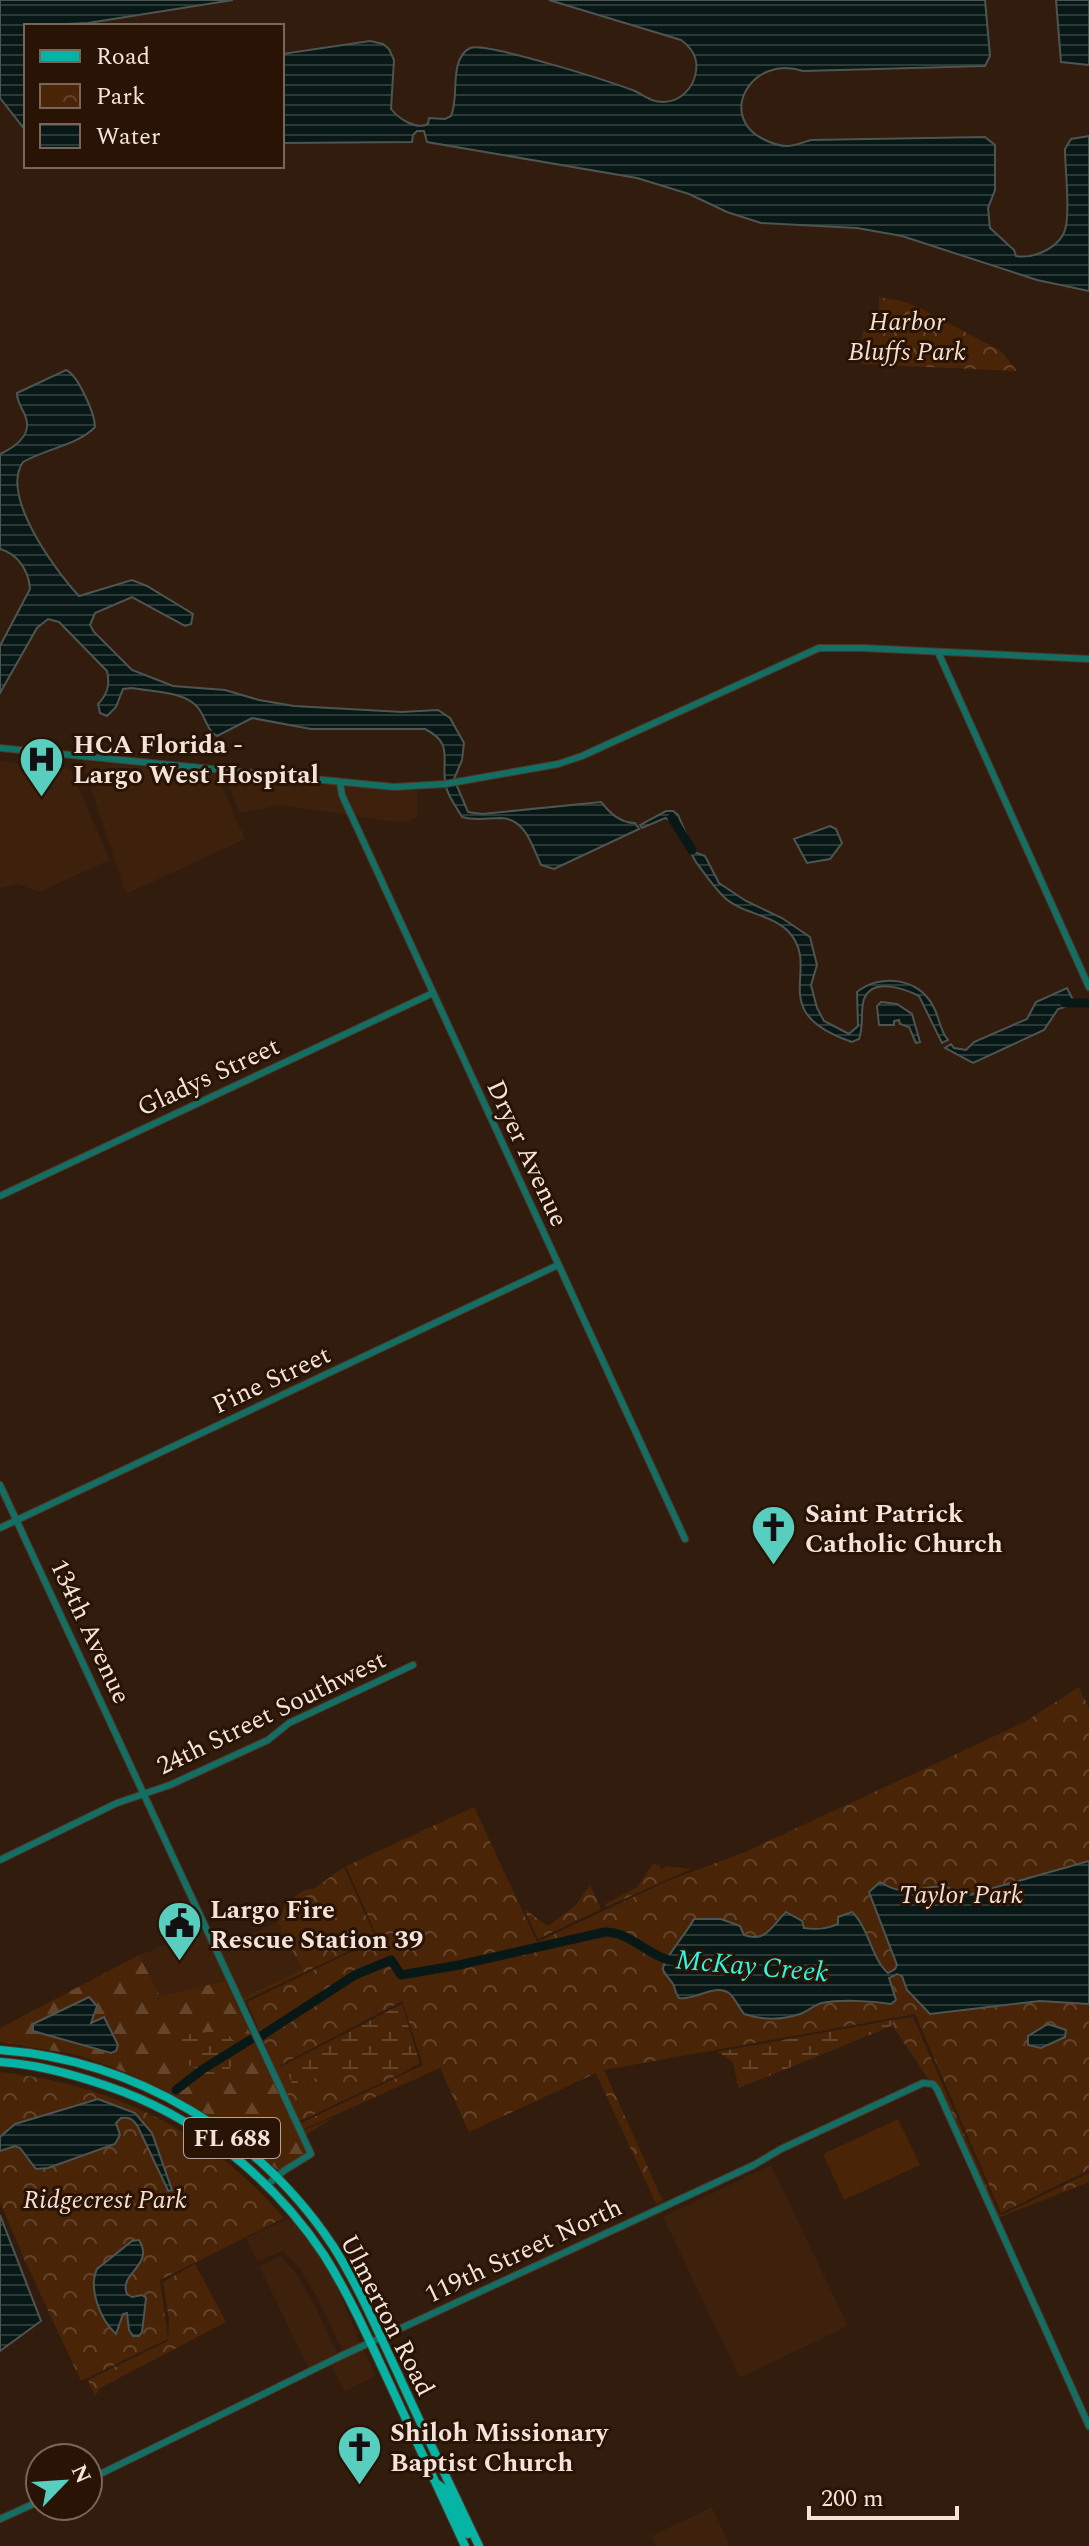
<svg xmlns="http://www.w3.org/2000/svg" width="1089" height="2546" viewBox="0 0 1089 2546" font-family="Spectral,serif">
  <defs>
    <pattern id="forest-firs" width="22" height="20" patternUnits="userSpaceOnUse" patternTransform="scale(2)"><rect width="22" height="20" fill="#492407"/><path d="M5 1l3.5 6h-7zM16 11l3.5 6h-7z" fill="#64442b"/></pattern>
    <pattern id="wetland-marsh" width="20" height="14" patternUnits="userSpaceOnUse" patternTransform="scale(2)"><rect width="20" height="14" fill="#492407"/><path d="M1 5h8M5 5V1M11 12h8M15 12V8" fill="none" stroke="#64442b"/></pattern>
    <pattern id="park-crowns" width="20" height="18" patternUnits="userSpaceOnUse" patternTransform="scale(2)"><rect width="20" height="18" fill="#492407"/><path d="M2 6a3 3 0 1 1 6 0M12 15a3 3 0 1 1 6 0" fill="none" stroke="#64442b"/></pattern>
    <pattern id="water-rules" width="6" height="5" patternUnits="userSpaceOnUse" patternTransform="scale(2)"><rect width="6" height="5" fill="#071816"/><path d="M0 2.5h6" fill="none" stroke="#2c3937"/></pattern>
  </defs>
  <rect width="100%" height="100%" fill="#321c0d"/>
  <!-- built -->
  <path fill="#3d210d" d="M0,761L70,769L110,860L39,892L18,884L0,888Z
    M82,761L216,773L245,839L126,894Z
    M223,773L338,785L348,815L281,805L240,813Z
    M344,786L417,790V817L404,823L355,816Z
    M279,1921L302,1969L241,1999L219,1950Z
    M203,1930L236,2002H235L225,1981L160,1996L139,1955Z
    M771,2165L848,2326L740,2378L663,2217Z
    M292,2217L322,2258L334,2280L361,2345L343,2352L318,2299L300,2269L283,2251L257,2261L246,2238Z
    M280,2256L295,2272L313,2302L338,2355L309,2369L259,2266Z
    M363,2349L376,2376L345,2391L331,2365H328Z
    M712,2507L730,2546H656L652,2536Z"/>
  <!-- grass -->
  <path fill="#492407" d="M898,2119L920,2165L844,2200L823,2154Z"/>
  <!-- forest -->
  <path fill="url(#forest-firs)" fill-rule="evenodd" d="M139,1955L160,1996L225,1981L307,2153L279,2171L219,2122L168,2092L125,2072L78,2055L0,2042V2028ZM96,2010L90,2021L91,2023L101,2018L110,2053L33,2031V2024Z"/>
  <!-- wetland -->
  <path fill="url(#wetland-marsh)" d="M402,2004L420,2064C395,2076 363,2071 336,2074C321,2075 307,2082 292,2084L284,2065Z
    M893,2020L894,2024L887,2028L739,2088L732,2061L717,2052Z
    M208,2032H226L238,2046L229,2072C207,2074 195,2071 178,2057V2042L190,2034Z"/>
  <!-- park -->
  <path fill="url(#park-crowns)" d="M879,297L902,301L920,308L1001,351L1017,371L861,364L862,331L879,330Z
    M1079,1687L1089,1708V2170L1001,2213L915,2014L604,2070L663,2201L656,2204L596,2073L469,2132L440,2068L304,2129L301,2123L423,2065L402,2001L275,2068L247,2002L378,1939L346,1866L474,1807L537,1942L670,1880L745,1852L1023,1723Z
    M653,1864L659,1865L662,1870L666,1866L691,1869L606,1907L605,1904L637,1887Z
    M344,1867L376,1938L246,2000L245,2003L273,2068L284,2065L292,2084C308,2082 322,2075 337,2073C363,2070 390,2073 415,2067L300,2121L299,2124L305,2130L336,2116L304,2136L241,1999L302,1969L278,1922L285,1905L302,1891L315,1888Z
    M590,1885L601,1909L538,1939L524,1909L548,1926L575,1906Z
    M913,2017L999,2214L1002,2215L1089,2173V2182L998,2218L940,2088L936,2082L929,2080L892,2025L893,2020Z
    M0,2072C111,2084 211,2132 284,2218L160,2280L168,2339L81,2381L25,2261L0,2202Z
    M195,2264L226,2322L100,2388L95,2396L88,2380L168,2341L169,2320L163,2282Z"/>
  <!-- water -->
  <path fill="url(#water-rules)" stroke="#4e5551" stroke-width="2" d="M0,0H233L88,23L26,26V131L0,98Z
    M549,0H985L990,56L985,66L803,71C751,54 717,116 763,139C771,143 778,146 787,146C795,146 804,142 811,140L985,137L995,145V190L988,208L990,228L1014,250L1016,256C1035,259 1062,247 1066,226C1070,206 1065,170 1065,149L1071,139L1089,136V291L1037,280L902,236L857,228L761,223L727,212L689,194L637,178L427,142L424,131H417L413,135L412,142L282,143V54L370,41L383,44L389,49L394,60L391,109C399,119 416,130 428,124L429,118L445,119L451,116C460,97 448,60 470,48C484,41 614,83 635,91C645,96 651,102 663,102C680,102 694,88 696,71C698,58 692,48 681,40Z
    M1056,0H1089V65L1061,62Z
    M66,370C78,375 95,414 95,427C78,445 45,449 23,462C0,495 54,569 79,596L132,580L147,586L193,614L191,624L185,626L132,597L95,613L90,625L94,632L132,670L173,686L225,690L259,700L294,706L402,712L438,710L450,718L464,743L462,760L454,779L468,812L482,814L601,802C610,813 620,823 635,823L639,829L554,869L541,865C532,846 526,819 501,818C487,818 476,821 462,817C456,806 446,794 445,781C442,757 453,743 425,729H311L252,718L217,736C207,730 206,719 199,709C186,691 153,692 132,688L123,689L116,707L107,716L100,713L98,704C108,694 110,684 107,671L59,622L48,619L37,628L0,693V646L30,589C29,571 18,554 0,549V454C13,448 32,436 26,418C23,408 17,404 17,393Z
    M666,811H673L678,815L694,852L705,856L719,883L746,901L782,918L810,937L817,965L811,985L817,1008L824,1021L849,1034L858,1026L857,992C880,973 919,978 933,1006C940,1018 939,1029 948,1040L942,1043L919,996C905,989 873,977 864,999C860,1011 864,1026 859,1039L852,1042C762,1011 824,969 788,931C771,914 739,913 723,896C713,886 704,873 696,862C686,846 684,825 665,818L642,828L640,825Z
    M830,826L836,829L842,843L830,859L807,863L794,839Z
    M1067,988L1075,1004L1058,1009L1044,1030L973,1063L945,1048L951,1044L954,1048L966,1050L974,1042L1027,1019L1036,1002Z
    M881,1002L897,1004L912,1014L920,1042L916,1043L909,1027L900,1024L899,1020L894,1021V1025H879L877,1006Z
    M1089,1861V2004L1040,2001L930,2014L907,1990L902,1976L897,1974L889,1978L896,2000L891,2004C872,2001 841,1999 822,2003C814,2005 808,2011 800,2014C782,2020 762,2020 744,2014C739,2008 735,1998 729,1993C715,1983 694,2001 679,1998C676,1994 675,1990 674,1986C672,1980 664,1975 663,1969C662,1961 688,1931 694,1919H721L740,1926L744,1935C767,1943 772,1925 786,1912L802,1921L804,1928C817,1930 826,1929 838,1924V1917L852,1912C869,1928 872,1960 888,1973L895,1969L897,1965L869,1892L880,1882C885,1885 893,1889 899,1890C927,1894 935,1876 965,1896Z
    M89,1997L97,2006L91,2023L104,2017L118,2045L116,2051L111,2053L33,2031V2024Z
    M1048,2024L1066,2030L1065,2037L1041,2048L1028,2045V2036Z
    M98,2099L135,2113L152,2133L172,2190L168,2191L167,2188L138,2127C133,2119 130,2117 121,2118L116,2123L120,2135L115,2144L48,2168L36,2169L20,2148L15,2146L0,2151V2137L15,2124Z
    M0,2215L41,2321L0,2351Z
    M139,2240C155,2266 118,2273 127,2294L132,2297L142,2295L146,2298L142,2332L139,2336H133L129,2330L127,2313L123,2314L116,2334C100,2319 88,2289 97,2269L132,2241Z"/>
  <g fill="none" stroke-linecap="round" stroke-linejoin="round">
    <!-- river -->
    <path stroke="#071816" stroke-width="9" d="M672,818L692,850
      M1065,1003H1089
      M261,2036L355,1975L391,1960L401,1975L459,1965L605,1932C632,1932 650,1959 676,1961
      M176,2090L203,2069L250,2040"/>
    <defs>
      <path id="tertiary" d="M938,652L1089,987
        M0,748L394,787L445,784L558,764L582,756L819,648H863L1089,659
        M340,783L342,795L685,1539
        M0,1196L433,993
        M0,1485L311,2154L285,2170L267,2185
        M0,1528L558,1265
        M0,1860L117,1803L170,1785L268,1740L289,1723L413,1665
        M88,2480L341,2356L754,2165L781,2149L923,2083L933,2084L937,2089L1089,2426
        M0,2519L40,2501"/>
      <path id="primary" d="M0,2050C135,2060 259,2134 333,2246C359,2287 378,2332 399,2376C425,2433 452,2489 479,2546
        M0,2062C37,2064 72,2074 107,2086C196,2116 272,2177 324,2255C351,2298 372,2346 393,2391C417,2443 441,2494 465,2546
        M436,2483L447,2491L468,2534"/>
    </defs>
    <!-- tertiary casing -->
    <use href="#tertiary" stroke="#4d382a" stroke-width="8"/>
    <!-- primary casing -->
    <use href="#primary" stroke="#4d382a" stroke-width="10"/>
    <!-- tertiary -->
    <use href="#tertiary" stroke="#136e64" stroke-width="6"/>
    <!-- primary -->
    <use href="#primary" stroke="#05b4a4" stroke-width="8"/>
  </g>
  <!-- icons -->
  <defs>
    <symbol id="hospital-pin" viewBox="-11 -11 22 30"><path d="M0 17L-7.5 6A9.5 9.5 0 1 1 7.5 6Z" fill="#58cebf" stroke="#281305"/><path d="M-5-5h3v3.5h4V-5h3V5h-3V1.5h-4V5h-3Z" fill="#111"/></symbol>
    <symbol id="church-pin" viewBox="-11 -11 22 30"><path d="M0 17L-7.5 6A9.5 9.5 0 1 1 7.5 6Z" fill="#58cebf" stroke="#281305"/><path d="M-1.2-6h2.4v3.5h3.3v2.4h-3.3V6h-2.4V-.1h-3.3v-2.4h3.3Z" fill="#111"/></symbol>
    <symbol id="civic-pin" viewBox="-11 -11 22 30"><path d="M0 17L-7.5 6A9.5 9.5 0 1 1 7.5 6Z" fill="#58cebf" stroke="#281305"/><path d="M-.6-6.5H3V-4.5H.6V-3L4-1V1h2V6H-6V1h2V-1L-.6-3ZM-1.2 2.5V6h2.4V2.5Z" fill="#111"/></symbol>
  </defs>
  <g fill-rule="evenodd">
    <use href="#hospital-pin" x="16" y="734" width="51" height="69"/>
    <use href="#church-pin" x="748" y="1502" width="51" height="69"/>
    <use href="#civic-pin" x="154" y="1898" width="51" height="69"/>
    <use href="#church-pin" x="334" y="2422" width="51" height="69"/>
  </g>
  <g text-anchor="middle" stroke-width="6" stroke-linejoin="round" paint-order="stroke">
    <!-- shield labels -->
    <rect fill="#281305" stroke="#b6a59a" stroke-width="2" x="184" y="2118" width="96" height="40" rx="6"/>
    <g font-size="24" font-weight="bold" fill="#f3e3da">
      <text x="232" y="2146">FL 688</text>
    </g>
    <!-- park labels -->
    <g font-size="26" font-style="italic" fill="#f4ded1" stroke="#281305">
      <text x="907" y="330">Harbor<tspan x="907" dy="30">Bluffs Park</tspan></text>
      <text x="961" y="1903">Taylor Park</text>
      <text x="105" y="2208">Ridgecrest Park</text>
    </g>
    <!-- poi labels -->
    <g font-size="26" font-weight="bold" fill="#f3e3da" stroke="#281305" text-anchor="start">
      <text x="73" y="753">HCA Florida -<tspan x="73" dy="30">Largo West Hospital</tspan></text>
      <text x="805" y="1522">Saint Patrick<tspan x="805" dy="30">Catholic Church</tspan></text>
      <text x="210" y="1918">Largo Fire<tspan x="210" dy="30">Rescue Station 39</tspan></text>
      <text x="390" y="2441">Shiloh Missionary<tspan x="390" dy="30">Baptist Church</tspan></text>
    </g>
    <!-- street labels -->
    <g font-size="26" fill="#f3e3da" stroke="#281305">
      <text transform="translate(208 1076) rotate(-25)" y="9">Gladys Street</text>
      <text transform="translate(528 1153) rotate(65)" y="9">Dryer Avenue</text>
      <text transform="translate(271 1379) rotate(-25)" y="9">Pine Street</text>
      <text transform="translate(91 1631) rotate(65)" y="9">134th Avenue</text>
      <text transform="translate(271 1712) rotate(-26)" y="9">24th Street Southwest</text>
      <text transform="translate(523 2250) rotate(-25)" y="9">119th Street North</text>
      <text transform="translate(388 2315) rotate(63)" y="9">Ulmerton Road</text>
    </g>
    <!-- water labels -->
    <g font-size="28" font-style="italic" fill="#2ef6e2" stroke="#281305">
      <text transform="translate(752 1965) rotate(5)" y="10">McKay Creek</text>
    </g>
  </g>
  <!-- legend -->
  <rect x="24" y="24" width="260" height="144" fill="#281305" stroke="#79665a" stroke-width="2"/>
  <rect x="40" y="50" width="40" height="12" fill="#05b4a4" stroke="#79665a" stroke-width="2"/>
  <text x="96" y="64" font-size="24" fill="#f3e3da">Road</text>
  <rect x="40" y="84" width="40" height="24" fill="url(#park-crowns)" stroke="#79665a" stroke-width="2"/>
  <text x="96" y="104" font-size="24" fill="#f3e3da">Park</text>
  <rect x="40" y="124" width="40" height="24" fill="url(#water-rules)" stroke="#79665a" stroke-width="2"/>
  <text x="96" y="144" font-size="24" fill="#f3e3da">Water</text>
  <!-- north arrow -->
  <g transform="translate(64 2482) rotate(65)"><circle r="38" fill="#281305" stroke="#79665a" stroke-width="2"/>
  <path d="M0-6L14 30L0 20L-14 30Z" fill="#58cebf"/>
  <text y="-12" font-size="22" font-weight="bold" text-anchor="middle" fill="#f3e3da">N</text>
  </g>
  <!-- scale -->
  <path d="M809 2506v12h148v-12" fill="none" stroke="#f3e3da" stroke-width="4"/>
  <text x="821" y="2506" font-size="24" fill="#f3e3da" stroke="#281305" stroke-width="6" paint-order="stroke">200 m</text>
</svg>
